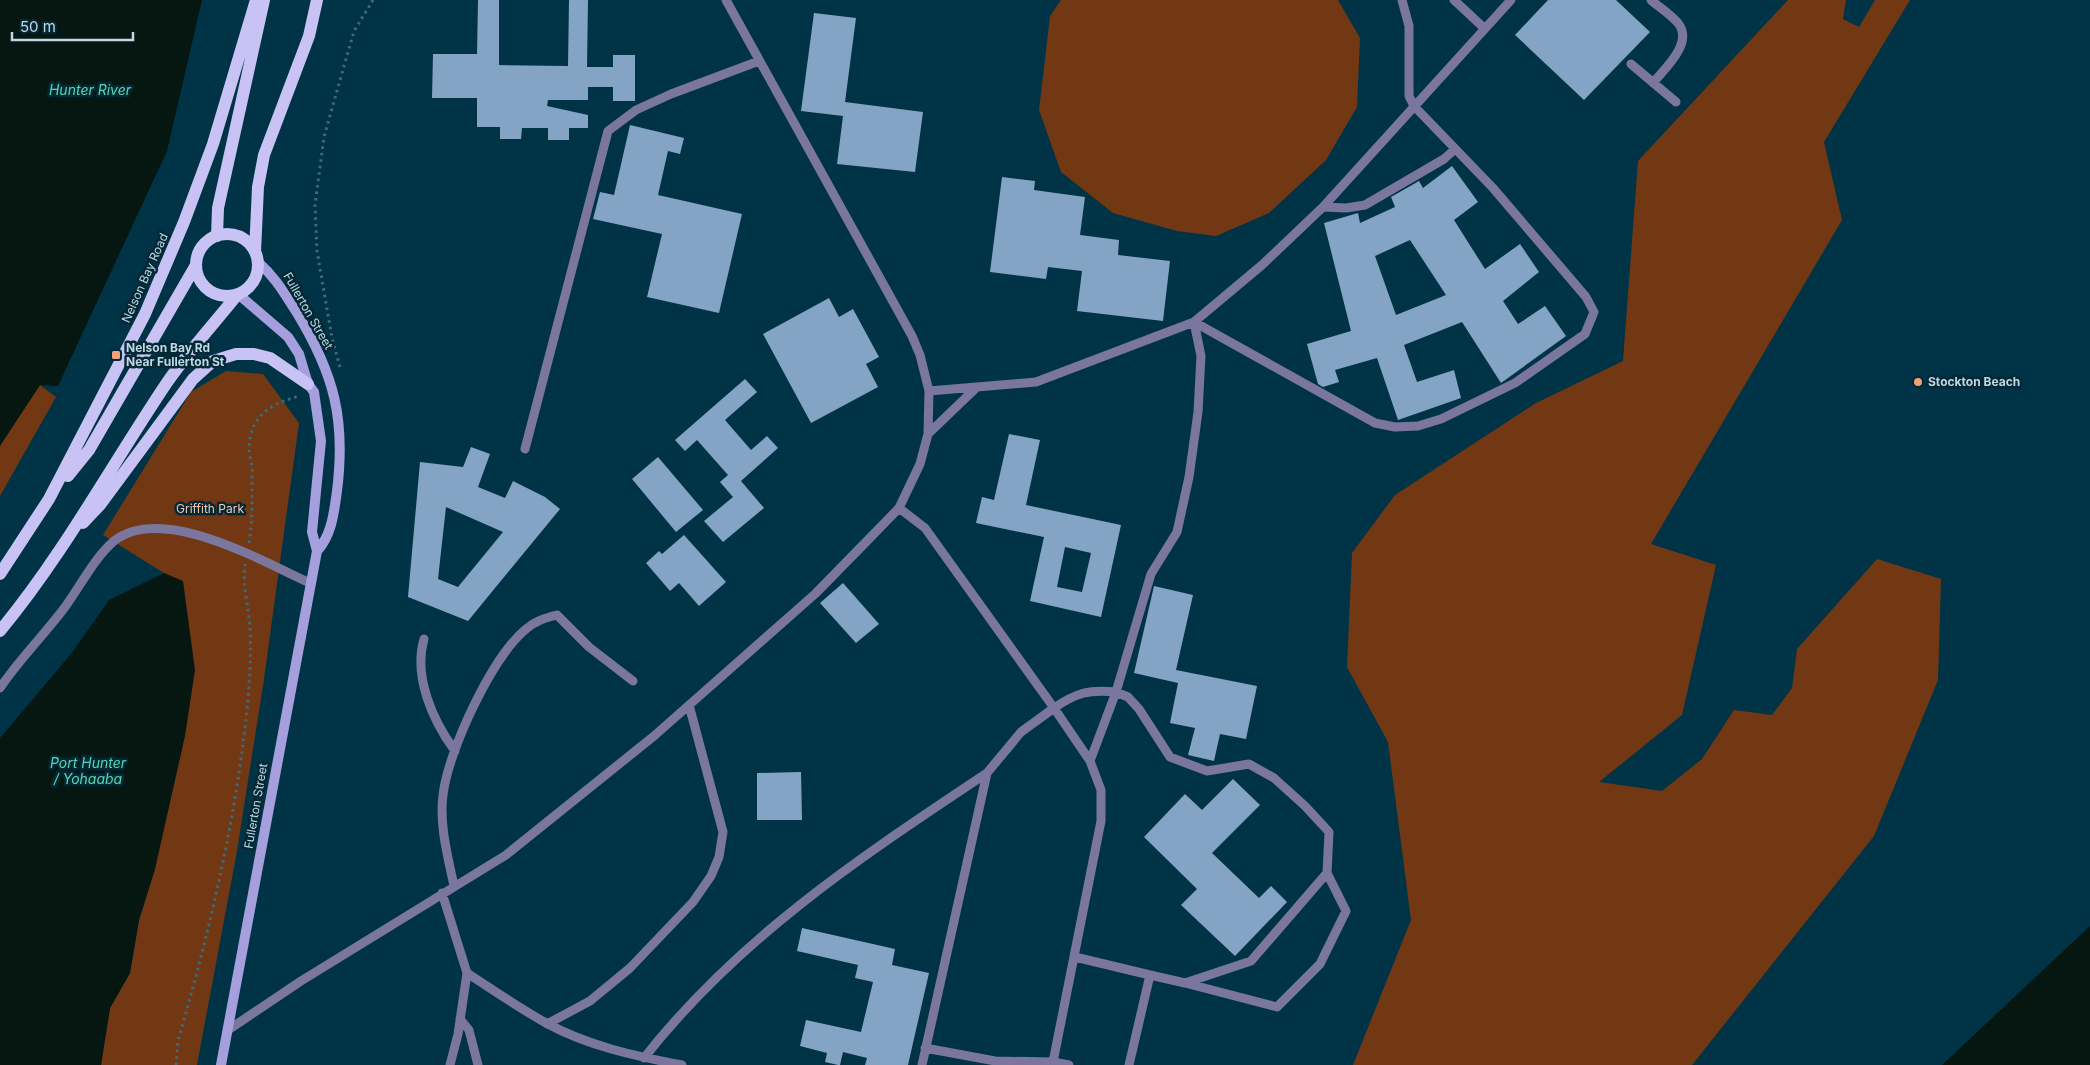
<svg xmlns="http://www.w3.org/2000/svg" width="2090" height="1065" viewBox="0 0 2090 1065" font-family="Inter,sans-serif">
  <rect width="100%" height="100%" fill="#003346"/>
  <!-- green -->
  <path fill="#723813" d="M1061,0H1338L1360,38L1357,107L1326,160L1269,213L1216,236L1177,231L1113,213L1061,172L1039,110L1050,16Z
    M1788,0H1846L1843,19L1859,27L1875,0H1910L1824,142L1842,220L1651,544L1716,565L1682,715L1599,782L1662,791L1702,759L1734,710L1772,715L1792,688L1797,649L1877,559L1941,579L1938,680L1874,836L1692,1065H1353L1411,920L1388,742L1347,667L1352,553L1395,495L1536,403L1623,361L1638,161Z
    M226,371L263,374L299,423L264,679L237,851L197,1065H101L110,1008L130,973L139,920L155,869L183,582L164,573L103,535L191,392Z
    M40,385L56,397L0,496V445Z"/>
  <!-- water -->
  <path fill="#061711" d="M0,0H202L167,151L58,386L40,385L0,446Z
    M164,573L183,581L195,670L185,736L155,869L139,920L130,973L110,1008L101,1065H0V738L71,654L109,600Z
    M2090,926V1065H1942Z"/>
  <!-- building -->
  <path fill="#84a4c5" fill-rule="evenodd" d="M478,0H499V65L568,66L569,0H588L587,67H613V55H635V101H613V87H588V100H548L547,106L588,115V128H569V140H548V128H522L521,139H500V127H477V98H432L433,54H477Z
    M1548,0H1616L1650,32L1584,100L1515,35Z
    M814,13L856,18L845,102L923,112L915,172L837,164L843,116L801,111Z
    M630,125L684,138L680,154L668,151L658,195L742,214L719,313L647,297L662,234L593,219L600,192L614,195Z
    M1452,166L1478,202L1454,220L1485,269L1520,244L1539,272L1503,301L1518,324L1545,306L1566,336L1501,383L1462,322L1404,345L1417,382L1454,370L1461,398L1398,420L1377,358L1335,370L1339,382L1323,387L1318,384L1307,344L1351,331L1324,223L1358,213L1360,223L1395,207L1391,197L1419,181L1423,188ZM1410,240L1446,295L1396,315L1375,256Z
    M1002,177L1035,181L1034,190L1085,197L1080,235L1119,240L1118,255L1170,261L1163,321L1077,311L1082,271L1048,267L1046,279L990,272Z
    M829,298L839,317L853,309L879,357L866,364L878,387L811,423L763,334Z
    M745,379L757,392L725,420L751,450L767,436L778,448L741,481L764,508L723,542L704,521L733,497L720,482L728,475L697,440L685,451L675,440Z
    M1009,434L1040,440L1026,505L1121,525L1101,617L1030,601L1044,537L976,523L982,497L994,500ZM1065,547L1091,553L1082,592L1057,587Z
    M471,447L490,454L478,487L505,498L513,481L545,497L560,509L468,621L408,597L420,462L463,467ZM446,507L503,532L458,587L438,579Z
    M658,457L703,510L676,532L632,479Z
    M684,535L726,582L699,606L679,583L670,591L646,563L659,551L662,554Z
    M843,583L879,624L856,643L820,603Z
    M1154,586L1193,595L1176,670L1257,686L1246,739L1220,734L1214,761L1188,755L1195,728L1170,723L1178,683L1134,673Z
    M801,772L802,820H757V773Z
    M1233,779L1260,805L1212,853L1259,898L1271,886L1287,902L1235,956L1181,905L1197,889L1144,837L1185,794L1202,810Z
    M802,928L895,949L892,965L929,973L908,1065H865L867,1058L843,1052L840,1065H838L825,1062L827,1053L800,1046L806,1020L861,1032L873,982L855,978L858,965L797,951Z"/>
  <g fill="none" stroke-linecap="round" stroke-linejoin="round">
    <!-- path -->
    <path stroke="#406a7b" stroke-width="3" stroke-dasharray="2.5 4" stroke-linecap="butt" d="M340,367L332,338L317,251L315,205L324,137L342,73L354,31L373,0
      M249,543C253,519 252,495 252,471C252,463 249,455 249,448C250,415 272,403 300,396
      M176,1065L178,1041C210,930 237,815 248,700C250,676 251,652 250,628C249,607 242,586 245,564"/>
    <!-- lane -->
    <path stroke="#7a769d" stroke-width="9" d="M1454,0L1484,28
      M1651,0C1659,7 1670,14 1678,23C1694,43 1665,68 1653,83
      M1631,64L1676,102
      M1323,207L1346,208L1365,205L1444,159L1454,150
      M1194,322L1375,423L1395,427L1418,426L1441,419L1515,383L1585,334L1594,312L1586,297L1493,188L1414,106L1409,96V26L1402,0
      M929,391L1036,382L1194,322L1262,265L1323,207L1511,0
      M928,434L977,387
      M525,449L608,131L636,110L671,94L759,61
      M899,508L925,528L1054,708C1076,693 1089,689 1116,692L1151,574L1177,532L1189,477L1198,412L1201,356L1194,322
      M424,639C413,677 433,721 455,751
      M0,688C18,661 42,637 62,611C79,589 93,559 114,541C163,503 263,562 310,583
      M1090,761L1116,692L1128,697L1139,709L1170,757L1207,771L1249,764L1274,778L1305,806L1329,832L1327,873L1346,911L1320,964L1277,1007L1185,983
      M454,886C448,857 439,825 443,795C448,751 492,657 526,629C535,621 545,618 557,615L589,647L633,681
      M442,893L467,973C493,990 519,1008 546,1023C588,1046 635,1056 682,1065
      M1075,957L1150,975
      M460,1019L469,1030L478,1065
      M547,1024L590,1001L630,968L693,902L711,876L719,857L723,832L689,705
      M228,1030L301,981L506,855L654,736L815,594L864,544L899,508L920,464L928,434L929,391L920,355L912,336L726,0
      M644,1058C739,937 861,857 987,773
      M1053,1062L1069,1065
      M450,1065L458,1034L467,973
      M922,1065L987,773L1021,732L1054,708L1090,761L1101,790V821L1053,1062L995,1061L925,1048
      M1129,1065L1150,975L1185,983L1251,961L1327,873"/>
    <!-- secondary -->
    <path stroke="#a69fdd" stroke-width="10" d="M258,262C276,278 284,293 297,313C334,374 346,419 337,491C334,512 332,535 317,551
      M221,1065L317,551L312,532L321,441L314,392L308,384L299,354L288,337L238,294"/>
    <!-- primary -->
    <path stroke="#c8c3f4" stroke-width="12" d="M196 265a31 31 0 1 1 62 0a31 31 0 1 1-62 0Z
      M217,236L218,208L264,0
      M255,252L258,187L264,155L309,36L317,0
      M68,476L89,450L196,265
      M83,523L100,505L193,379L213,361L236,354H254L270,358L308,384
      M0,574L49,499L145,314L184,222L213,144L256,0
      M0,631C63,555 111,466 166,384C187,353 213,325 237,295"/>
  </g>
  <!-- markers -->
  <g fill="#f0a278" stroke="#032836" stroke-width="2">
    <rect x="111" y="350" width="10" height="10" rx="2.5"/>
    <circle cx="1918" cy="382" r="5"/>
  </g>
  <g text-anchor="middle" stroke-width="5" stroke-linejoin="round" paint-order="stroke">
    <!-- street labels -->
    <g font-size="12" fill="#c0d8e4" stroke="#032836">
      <text transform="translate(145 278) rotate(-66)" y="4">Nelson Bay Road</text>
      <text transform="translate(308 311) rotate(60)" y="4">Fullerton Street</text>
      <text transform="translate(256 806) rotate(-80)" y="4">Fullerton Street</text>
    </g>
    <!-- poi labels -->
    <g font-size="12" font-weight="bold" fill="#c0d8e4" stroke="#032836" text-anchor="start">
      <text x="126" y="352">Nelson Bay Rd<tspan x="126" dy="14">Near Fullerton St</tspan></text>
      <text x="1928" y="386">Stockton Beach</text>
    </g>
    <!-- park labels -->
    <g font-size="12" fill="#f6c6ac" stroke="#032836">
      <text x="210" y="513">Griffith Park</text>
    </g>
    <!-- water labels -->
    <g font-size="14" font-style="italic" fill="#55d9b0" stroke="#032836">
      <text x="90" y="95">Hunter River</text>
      <text x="88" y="768">Port Hunter<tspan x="88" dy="16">/ Yohaaba</tspan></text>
    </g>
  </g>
  <!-- scale -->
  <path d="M12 32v8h121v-8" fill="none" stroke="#c0d8e4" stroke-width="2.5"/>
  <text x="20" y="32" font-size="15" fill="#c0d8e4" stroke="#032836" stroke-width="4" paint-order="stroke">50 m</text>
</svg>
